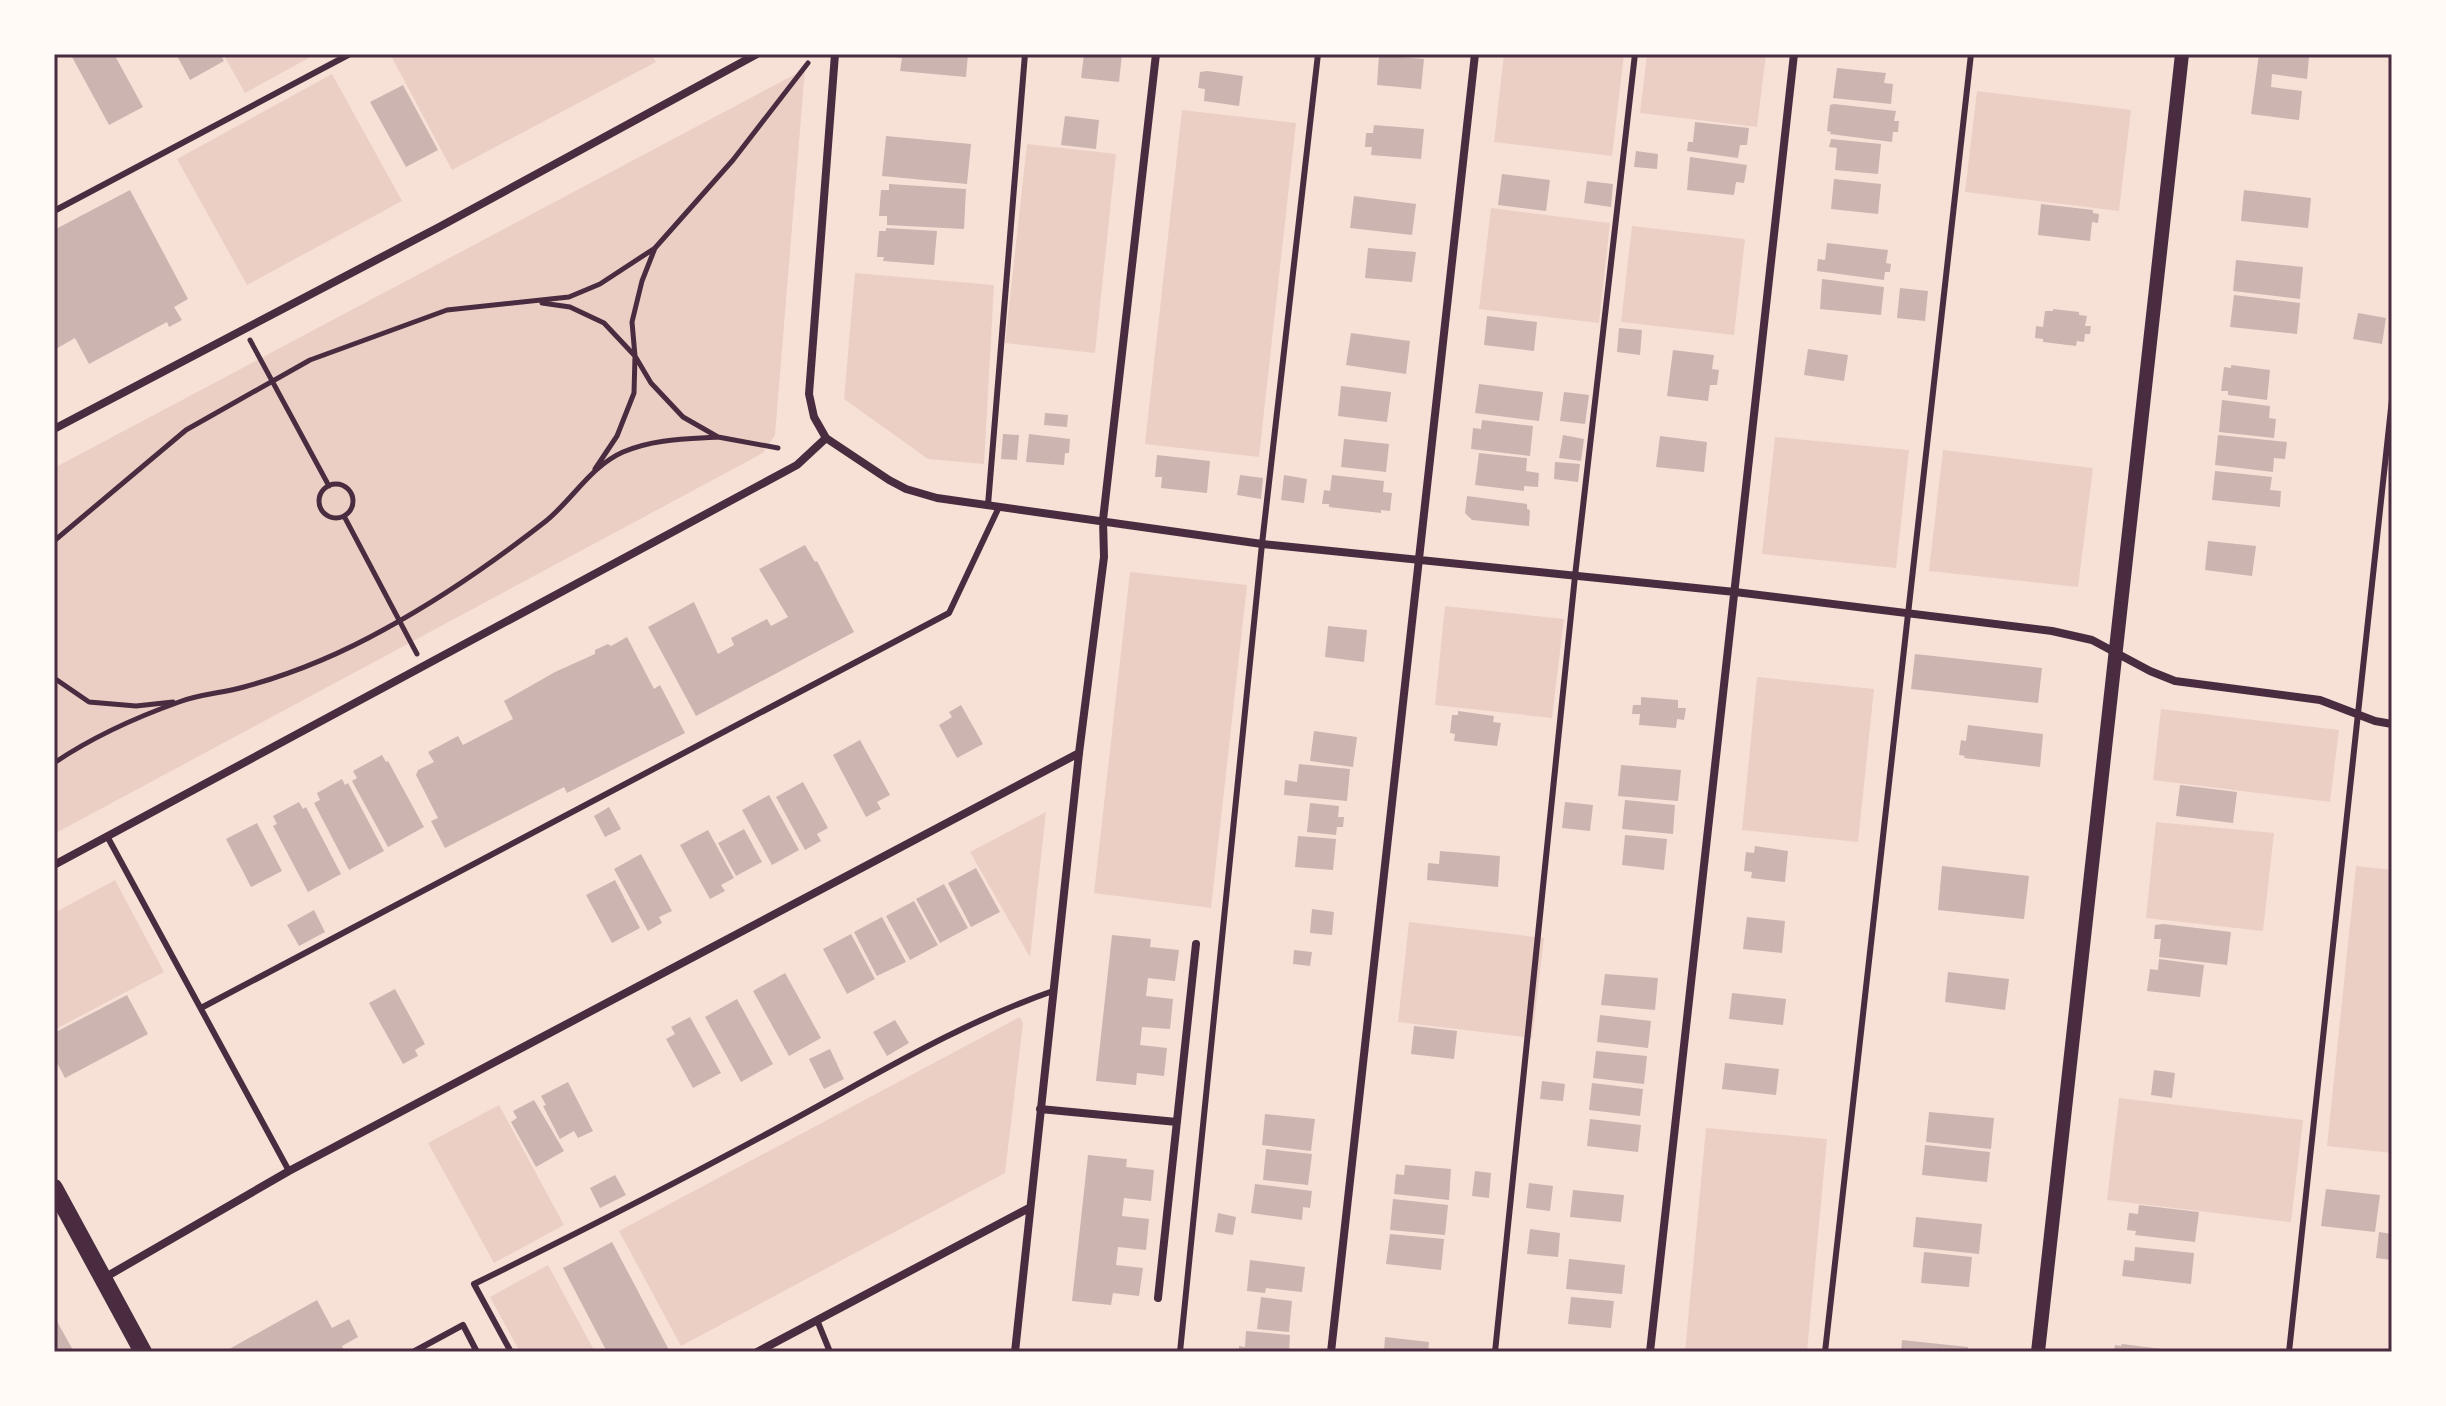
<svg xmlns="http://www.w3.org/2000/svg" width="2446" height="1406" viewBox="0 0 2446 1406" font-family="'Golos Text',sans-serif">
  <rect width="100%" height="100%" fill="#f7e1d7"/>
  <!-- green -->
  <path fill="#ebcfc5" d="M223,54H316L245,93Z
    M390,54H651L656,62L452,170Z
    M1504,54H1624L1612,156L1494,142Z
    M1647,54H1766L1757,127L1640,113Z
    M805,69L775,435L763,453L54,834V468Z
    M332,74L402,201L247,285L177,159Z
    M1977,91L2131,110L2119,211L1965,192Z
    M1182,110L1296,123L1259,457L1145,444Z
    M1027,144L1116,154L1095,353L1005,343Z
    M1491,208L1610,223L1599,323L1479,309Z
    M1632,226L1745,239L1734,335L1621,322Z
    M855,273L994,285L984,464L928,459L844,399Z
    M1775,437L1909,450L1896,568L1762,554Z
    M1943,450L2093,468L2078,587L1929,571Z
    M1130,572L1247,585L1211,908L1094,893Z
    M1445,606L1564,619L1552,718L1435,705Z
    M1757,677L1874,689L1858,842L1742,830Z
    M2161,709L2339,730L2330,802L2153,780Z
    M1046,812L1030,957L970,852Z
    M2156,822L2274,833L2263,931L2146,918Z
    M2356,866L2392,870V1153L2327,1146Z
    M115,880L164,972L54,1030V913Z
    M1409,922L1544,938L1532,1038L1398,1022Z
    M1020,1017L1023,1023L1005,1173L681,1346L619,1231Z
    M2119,1098L2303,1120L2291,1222L2107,1200Z
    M499,1105L564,1225L494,1263L428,1143Z
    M1706,1128L1827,1139L1807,1352H1685Z
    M548,1265L595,1352H520L490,1297Z"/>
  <!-- building -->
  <path fill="#ccb4b1" d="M78,54H114L143,107L109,125L72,57Z
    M176,54H220L224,61L190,80Z
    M893,54H968L966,77L900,71L902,58L893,57Z
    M1084,54L1113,56V54H1122L1119,82L1081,78Z
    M2259,54L2309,57L2307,79L2272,74L2271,87L2302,91L2299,120L2251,114Z
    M1379,55L1424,59L1421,89L1377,85Z
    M1837,68L1886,73L1884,83L1893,84L1891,104L1833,98Z
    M1207,71L1243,76L1239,106L1204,101L1205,89L1198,88L1200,72Z
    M403,85L438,150L406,167L370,102Z
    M1834,104L1896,111L1894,121H1899L1898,132H1893L1892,142L1830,134L1831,132L1827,131L1830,105Z
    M1065,116L1099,120L1096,149L1061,145Z
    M1695,122L1749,128L1747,145H1740L1738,158L1687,151L1688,142H1693Z
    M1374,125L1424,129L1421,159L1371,155L1372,147H1365L1366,133H1373Z
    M886,136L971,144L967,184L882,176Z
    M1831,139L1881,144L1878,174L1835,170L1837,148L1829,147Z
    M1636,151L1658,154L1657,169L1634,167Z
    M1690,157L1747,165L1744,183L1736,182L1734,195L1687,190Z
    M1502,174L1550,180L1546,211L1498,205Z
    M1834,179L1881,184L1878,214L1831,209Z
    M1587,181L1613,184L1611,207L1584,203Z
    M889,184L966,189L964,229L887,225V216H879L881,190H889Z
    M130,190L188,299L174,307L182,320L169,327L167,322L89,364L75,338L54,350V230Z
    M2244,190L2311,198L2308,228L2241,221Z
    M1354,196L1416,204L1412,235L1350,228Z
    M2041,204L2093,210V213L2099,214L2098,223L2092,222L2090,241L2038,235Z
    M886,228L937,231L934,265L883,261L884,257H877L879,231H886Z
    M1827,243L1888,250L1886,263L1891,264L1890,272H1885L1884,280L1817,271L1818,259L1825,260Z
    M1368,248L1416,252L1412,282L1365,278Z
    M2236,260L2303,267L2300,299L2233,291Z
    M1822,279L1884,287L1881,315L1820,309Z
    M1900,288L1928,291L1925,321L1897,318Z
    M2234,295L2300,303L2297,334L2230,327Z
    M2053,309L2079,312V315L2087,316L2085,326H2091L2090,334H2085L2084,342L2077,341L2076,346L2043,342V339L2035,338L2036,326L2043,327L2045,311H2053Z
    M2358,313L2386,318L2382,344L2353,339Z
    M1487,316L1537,322L1534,351L1484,345Z
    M1619,328L1642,330L1640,355L1617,352Z
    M1351,333L1410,341L1406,374L1346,365Z
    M1808,349L1848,355L1844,381L1804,375Z
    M1673,350L1714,355L1712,369L1719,370L1717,385H1710L1708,401L1667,396Z
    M2231,365L2270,370L2267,400L2228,395V391H2221L2224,367L2231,368Z
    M1479,384L1543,392L1539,421L1475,413Z
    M1341,386L1391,392L1387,422L1338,416Z
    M1564,392L1589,395L1585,424L1560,421Z
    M2222,400L2270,406L2269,418L2276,419L2274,438L2219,432Z
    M1045,413L1068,415L1067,427L1044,425Z
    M1482,420L1533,426L1530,456L1471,449L1473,428L1481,429Z
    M1003,434L1019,435L1017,460L1001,459Z
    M1029,434L1070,439L1069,453H1065L1064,465L1026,462Z
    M1563,435L1584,439L1581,461L1559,458Z
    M2218,435L2287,442L2285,459L2274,458L2273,472L2215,465Z
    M1660,436L1707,442L1704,472L1656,467Z
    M1344,439L1389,444L1386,472L1341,467Z
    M1479,453L1527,458L1526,471L1539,473L1538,487L1524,486V491L1475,485Z
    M1157,455L1210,461L1207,493L1161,488L1162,477H1155Z
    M1555,462L1580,464L1578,482L1554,479Z
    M2215,471L2272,477L2270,490L2281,491L2280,507L2212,500Z
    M1240,475L1263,478L1261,499L1237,495Z
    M1284,475L1307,479L1304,503L1281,500Z
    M1332,475L1384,481L1383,492L1392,493L1390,511L1381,510V513L1329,507V504H1322L1324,490L1330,491Z
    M1467,496L1527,504V509L1530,510L1529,526L1472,520L1465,513Z
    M2208,541L2256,546L2252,576L2205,570Z
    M805,545L815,562L817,561L854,632L696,716L648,627L694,602L718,654L734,645L731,638L767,619L771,626L788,617L759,569Z
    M1328,626L1367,630L1364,662L1325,657Z
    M627,637L654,689L660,685L685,733L567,793L564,787L445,848L431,821L438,818L416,775L418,770L434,762L428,752L458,736L463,745L513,719L504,701L555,672L595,654V650L608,644L611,646Z
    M1915,654L2042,668L2038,703L1911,689Z
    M1641,697L1678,700V708H1686L1684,720L1677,719L1676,728L1639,725L1640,714H1632L1633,705H1641Z
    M961,705L983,744L957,758L939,725L952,717L949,712Z
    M1458,711L1494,716L1493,722L1501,723L1497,746L1454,741L1455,734L1450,733L1452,715H1458Z
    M1968,725L2043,734L2040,767L1964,758L1965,756L1959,755L1961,740L1966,741Z
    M1314,731L1357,737L1353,767L1310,761Z
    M860,740L890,795L877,802L881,809L866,817L833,755Z
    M382,755L386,762L388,761L424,827L388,847L352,781L357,778L353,771Z
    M1299,764L1350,769L1347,801L1284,795L1285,780L1297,782Z
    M1621,765L1681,770L1678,801L1618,796Z
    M342,779L345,785L348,783L384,851L349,870L314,803L320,800L317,793Z
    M803,782L828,828L817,834L821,841L805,850L776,797Z
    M2180,785L2237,792L2233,823L2176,816Z
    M769,795L799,850L772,865L742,810Z
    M1625,800L1675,805L1673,834L1622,829Z
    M299,802L303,809L306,807L341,874L308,892L273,826L277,824L273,816Z
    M1565,802L1593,805L1590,831L1562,828Z
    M1310,803L1339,806L1338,817H1344L1343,827H1337L1336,835L1307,832Z
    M609,807L621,829L605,837L594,816Z
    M257,823L282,871L251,887L226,839Z
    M744,829L762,862L736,876L718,843Z
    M708,830L734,878L721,885L725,891L710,899L680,845Z
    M1625,835L1667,839L1664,870L1622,865Z
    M1298,836L1336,839L1333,870L1295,867Z
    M1755,846L1788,851L1785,882L1751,878L1752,872L1744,871L1746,852L1754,853Z
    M1440,851L1500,856L1498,887L1427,880L1428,863L1439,864Z
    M641,854L672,911L659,917L662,923L648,931L614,869Z
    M1942,866L2029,876L2024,919L1938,910Z
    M976,868L1000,912L971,927L948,883Z
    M615,880L640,928L612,943L586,895Z
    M944,884L968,928L940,943L916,899Z
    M914,901L938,945L910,960L886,916Z
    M1312,909L1334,912L1332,935L1310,933Z
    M314,910L325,932L299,946L287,925Z
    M882,917L906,962L877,976L854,932Z
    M1747,917L1785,921L1782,953L1743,949Z
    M2163,924L2231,932L2227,965L2159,957L2161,939H2154L2155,925Z
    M851,934L875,979L847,994L823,949Z
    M1112,935L1151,939L1150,947L1179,950L1175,981L1148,978L1146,996L1173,999L1170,1029L1142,1027L1140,1045L1167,1048L1164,1076L1137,1073L1136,1085L1096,1081Z
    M1294,950L1312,952L1310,966L1293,964Z
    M2159,959L2204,965L2200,997L2147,991L2150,969L2158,970Z
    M1948,972L2009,979L2005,1010L1945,1002Z
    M785,973L821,1038L789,1056L753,991Z
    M1605,974L1658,978L1655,1010L1601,1005Z
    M395,989L425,1044L415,1050L418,1056L403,1064L369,1003Z
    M1732,993L1786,999L1783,1025L1729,1019Z
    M127,995L148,1034L65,1078L54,1057V1033Z
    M737,999L773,1064L741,1082L705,1017Z
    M1600,1015L1651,1021L1648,1048L1597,1042Z
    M690,1017L721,1073L693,1088L666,1039L675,1034L671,1027Z
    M895,1020L909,1043L887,1056L873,1032Z
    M1414,1026L1457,1031L1454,1059L1411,1054Z
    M830,1049L844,1079L824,1089L809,1059Z
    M1596,1051L1647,1056L1644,1084L1593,1078Z
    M1725,1063L1779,1069L1776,1095L1722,1089Z
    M2154,1070L2175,1073L2172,1098L2151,1095Z
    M1542,1081L1565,1084L1563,1101L1540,1099Z
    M568,1082L593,1131L578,1138L574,1131L560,1139L543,1106L546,1105L541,1096Z
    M1592,1083L1643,1089L1640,1116L1589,1110Z
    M534,1100L564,1151L536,1167L511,1122L517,1118L513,1111Z
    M1929,1112L1994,1118L1991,1149L1926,1142Z
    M1265,1114L1315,1119L1311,1151L1262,1145Z
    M1590,1119L1641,1125L1638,1152L1587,1146Z
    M1925,1145L1990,1152L1987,1182L1922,1175Z
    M1266,1149L1312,1154L1308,1185L1263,1180Z
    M1088,1155L1127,1159L1126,1167L1154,1170L1151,1201L1124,1198L1122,1216L1149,1219L1146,1250L1118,1247L1116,1265L1143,1268L1139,1296L1113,1293L1111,1305L1072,1301Z
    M1405,1165L1451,1169L1449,1200L1394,1194L1396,1174L1404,1175Z
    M1475,1171L1491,1173L1489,1198L1472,1196Z
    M615,1175L626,1195L600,1208L590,1188Z
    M1529,1183L1553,1186L1550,1211L1526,1208Z
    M1255,1184L1312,1191L1310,1208L1303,1207L1302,1220L1251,1213Z
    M2326,1189L2380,1195L2375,1232L2321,1226Z
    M1573,1190L1624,1195L1621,1222L1570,1217Z
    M1393,1199L1448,1205L1445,1235L1390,1230Z
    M2139,1205L2199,1212L2195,1242L2135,1235L2136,1231L2127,1230L2129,1213L2138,1214Z
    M1218,1213L1236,1217L1233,1235L1215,1232Z
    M1916,1217L1982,1224L1979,1254L1913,1247Z
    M1530,1229L1560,1233L1558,1257L1527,1254Z
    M2379,1232L2392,1234V1260L2376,1258Z
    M1390,1234L1444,1239L1441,1270L1386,1264Z
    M612,1242L670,1352H607L563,1268Z
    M2135,1247L2194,1253L2191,1284L2122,1276L2124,1260L2134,1261Z
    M1924,1252L1972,1257L1969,1287L1921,1283Z
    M1569,1259L1625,1265L1622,1294L1566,1289Z
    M1250,1260L1305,1267L1302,1292L1266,1288L1265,1293L1247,1291Z
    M1261,1297L1292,1301L1289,1332L1257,1329Z
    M1571,1297L1614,1301L1611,1328L1568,1324Z
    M317,1300L332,1328L349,1319L358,1337L342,1346L345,1352H224Z
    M54,1316L74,1352H54Z
    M1246,1331L1290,1335L1289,1352H1239V1346L1245,1347Z
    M1385,1337L1429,1342L1428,1352H1384Z
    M1902,1340L1968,1347V1352H1901Z
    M2122,1344L2170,1350V1352H2114L2115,1345L2121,1346Z"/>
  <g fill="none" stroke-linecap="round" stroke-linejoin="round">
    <!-- path -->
    <path stroke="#4a2c40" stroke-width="5" d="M542,303L570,307L604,323L635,356L634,393L617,436L595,469
      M250,340L329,486
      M778,448L718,437L683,417L651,383L635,356L632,322L642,281L655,248L733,160L808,63
      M319 501a17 17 0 1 1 34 0a17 17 0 1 1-34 0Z
      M344,516L417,654
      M54,541L186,430L310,360L447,310L569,297L600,284L655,248
      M54,678L89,702L136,706L173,702
      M54,763C91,738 137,717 179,702C200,694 223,693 244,687C292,674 342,653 385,629C442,598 495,561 546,521C572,500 591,466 623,452C653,439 685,439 718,437"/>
    <!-- service -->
    <path stroke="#4a2c40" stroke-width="6" d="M54,211L350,54
      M988,505L1025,54
      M107,836L289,1171
      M201,1008L949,613L999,507
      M817,1320L830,1352
      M413,1352L463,1325L477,1352
      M511,1352L474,1284C580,1232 684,1179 787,1123C874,1076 960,1023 1053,991
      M1180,1352L1262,544L1318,54
      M1495,1352L1575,576L1635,54
      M1825,1352L1971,54
      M2289,1352L2392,399"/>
    <!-- minor -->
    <path stroke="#4a2c40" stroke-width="8" d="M835,54L809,394L814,417L826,438L889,480L906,489L937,498L1262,544L1735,592L2052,631L2092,640L2150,671L2175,681L2320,700L2375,721L2392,724
      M54,429L441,226L757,54
      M54,865L797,465L826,438
      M1040,1109L1177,1122
      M104,1278L289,1171L1079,753
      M1158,1298L1196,944
      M757,1352L1029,1208
      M1015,1352L1079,753L1104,557L1103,520L1156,54
      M1331,1352L1475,54
      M1650,1352L1794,54"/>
    <!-- tertiary -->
    <path stroke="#4a2c40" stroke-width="14" d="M2038,1352L2182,54"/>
    <!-- primary -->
    <path stroke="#4a2c40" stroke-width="18" d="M54,1188L143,1352"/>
  </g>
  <!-- border -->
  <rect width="2446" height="1406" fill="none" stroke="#fffaf5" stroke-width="112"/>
  <rect x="56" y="56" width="2334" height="1294" fill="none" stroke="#4a2c40" stroke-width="3"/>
</svg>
